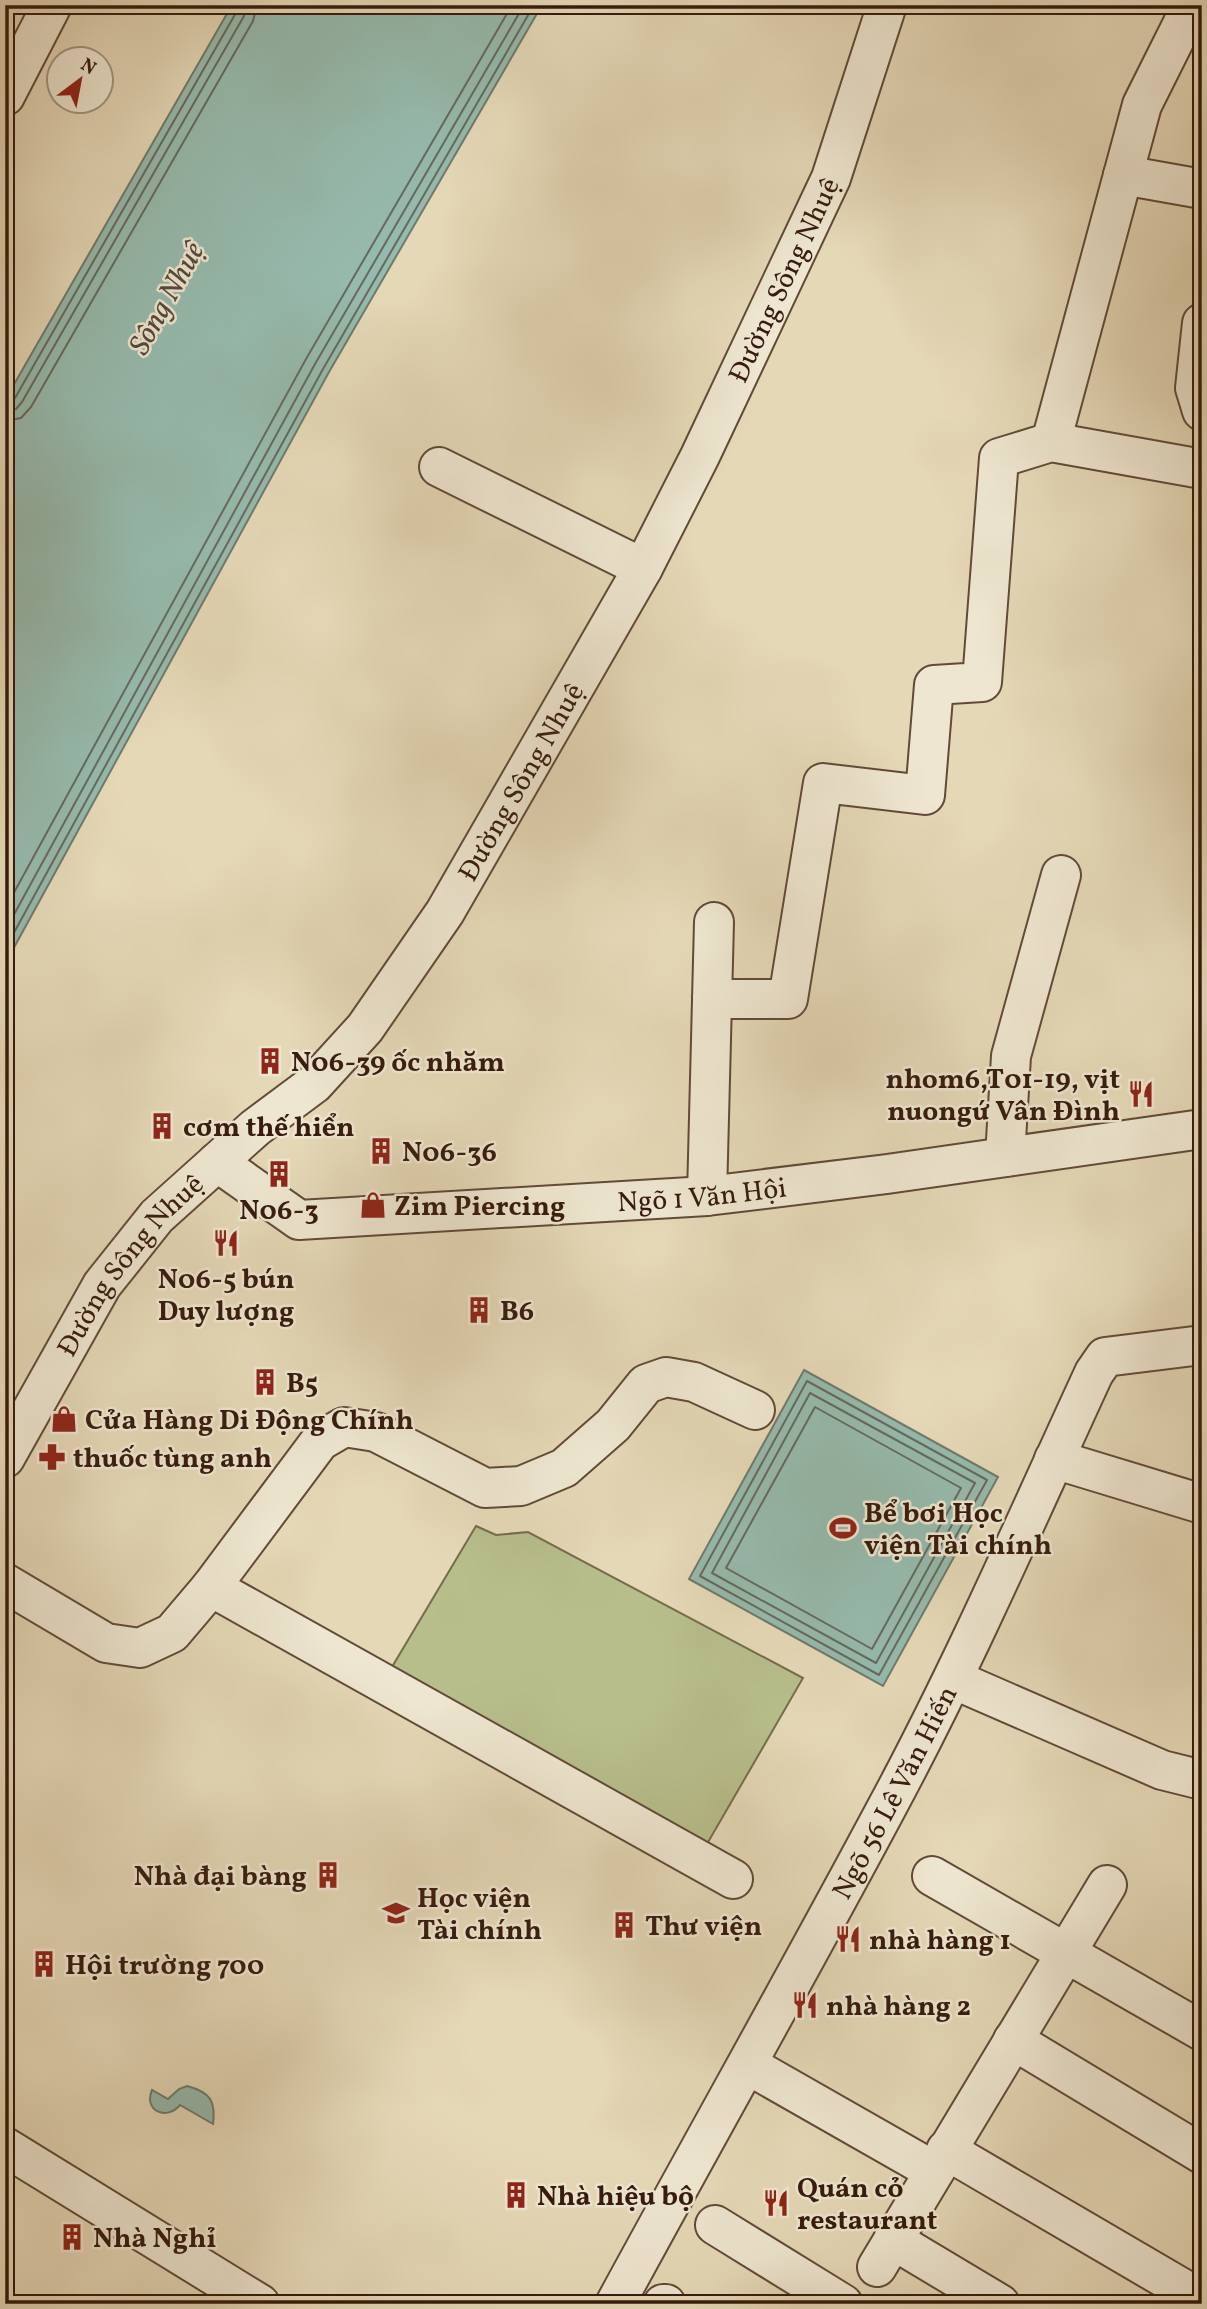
<svg xmlns="http://www.w3.org/2000/svg" width="1207" height="2309" viewBox="0 0 1207 2309" font-family="Vollkorn,serif">
  <rect width="100%" height="100%" fill="#e5d8b7"/>
  <filter id="stains"><feTurbulence type="fractalNoise" baseFrequency=".00286" numOctaves="4"/><feColorMatrix values="0 0 0 0 .2 0 0 0 0 .09 0 0 0 0 .02 0 0 0 .5 -.17"/></filter>
  <radialGradient id="worn" r=".72"><stop offset=".6" stop-color="#630" stop-opacity="0"/><stop offset="1" stop-color="#630" stop-opacity=".3"/></radialGradient>
  <!-- green -->
  <path fill="#b7be8c" stroke="#776c4d" stroke-width="2" d="M476,1526L496,1535L528,1532L803,1678L707,1844L392,1667Z"/>
  <!-- water -->
  <path fill="#96baad" stroke="#707a6d" stroke-width="2" d="M232,5H542L329,372L5,964V400Z
    M804,1370L998,1477L883,1686L689,1579Z
    M187,2086C210,2092 216,2101 213,2124L180,2105C167,2121 143,2111 152,2090L168,2099L179,2089Z"/>
  <g fill="none" stroke-linecap="round" stroke-linejoin="round">
    <!-- shore -->
    <path stroke="#666a5e" stroke-width="2" d="M5,402L11,401L15,398L237,11L238,5
      M5,411L16,409L22,402L244,16L247,5
      M5,421L21,418L31,407L253,21L257,5
      M5,909L306,359L512,5
      M5,931L315,364L524,5
      M5,949L323,369L534,5
      M807,1381L987,1480L879,1675L700,1576Z
      M810,1393L975,1483L876,1663L712,1573Z
      M815,1407L961,1488L872,1649L726,1568Z"/>
    <defs>
      <g id="minor">
        <path d="M5,96L52,5"/>
        <path d="M1123,175L1202,189"/>
        <path d="M1202,323L1195,388L1202,411"/>
        <path d="M1051,442L1142,105L1192,5"/>
        <path d="M439,467L643,568"/>
        <path d="M712,999H788L823,783L925,795L934,685L982,682L999,458L1051,442L1202,469"/>
        <path d="M1005,1157L1011,1056L1061,875"/>
        <path id="s1" d="M217,1162L299,1220L707,1196L887,1174L1202,1129"/>
        <path d="M707,1196L714,922"/>
        <path id="s2" d="M5,1458L102,1285L157,1216L255,1128L314,1084L365,1028L445,912L643,568L700,456L831,178L887,5"/>
        <path d="M1054,1459L1202,1504"/>
        <path d="M5,1583L106,1643L140,1648L172,1633L211,1587L320,1441L344,1427L376,1432L485,1488L521,1486L564,1468L613,1425L646,1384L666,1377L694,1382L755,1410"/>
        <path d="M211,1587L733,1879"/>
        <path d="M953,1679L1162,1770L1202,1780"/>
        <path d="M932,1876L1202,2031"/>
        <path d="M1013,2040L1202,2154"/>
        <path d="M748,2065L934,2171"/>
        <path d="M5,2147L260,2304"/>
        <path d="M946,2150L1197,2297"/>
        <path d="M715,2225L843,2304"/>
        <path d="M893,2240L1000,2304"/>
        <path d="M877,2267L1107,1885"/>
        <path id="s3" d="M615,2304C705,2138 798,1974 887,1807C963,1666 1027,1518 1094,1373L1105,1357L1202,1345"/>
        <path d="M663,2304H666"/>
      </g>
    </defs>
    <!-- minor casing -->
    <use href="#minor" stroke="#624a38" stroke-width="42"/>
    <!-- minor -->
    <use href="#minor" stroke="#eee6d0" stroke-width="38"/>
  </g>
  <!-- icons -->
  <defs>
    <symbol id="building-bare" viewBox="-9 -9 18 18"><path d="M-4-6H4V6H1V3H-1V6H-4ZM-2.5-4.3h1.7v1.8h-1.7ZM.8-4.3h1.7v1.8H.8ZM-2.5-1h1.7V.8h-1.7ZM.8-1h1.7V.8H.8Z" fill="#8f2418" stroke="#eee6d0" stroke-width="2.5" paint-order="stroke"/></symbol>
    <symbol id="restaurant-bare" viewBox="-9 -9 18 18"><path d="M-5-6h1v4h1v-4h1v4h1v-4h1v5L-1.5 .5V6h-2V.5L-5-1ZM5-6V6H3V1.5H1.5Q1.5-4 5-6Z" fill="#8f2418" stroke="#eee6d0" stroke-width="2.5" paint-order="stroke"/></symbol>
    <symbol id="shop-bare" viewBox="-9 -9 18 18"><path d="M-5-2.5h2.3a2.7 3.5 0 0 1 5.4 0H5L5.5 6h-11ZM-1.5-2.5h3a1.5 2.3 0 0 0-3 0Z" fill="#8f2418" stroke="#eee6d0" stroke-width="2.5" paint-order="stroke"/></symbol>
    <symbol id="pharmacy-bare" viewBox="-9 -9 18 18"><path d="M-2-6h4v4h4v4h-4v4h-4v-4h-4v-4h4Z" fill="#8f2418" stroke="#eee6d0" stroke-width="2.5" paint-order="stroke"/></symbol>
    <symbol id="stadium-bare" viewBox="-9 -9 18 18"><path d="M0-5a6.5 5 0 1 0 0 10a6.5 5 0 1 0 0-10ZM-3.5-1.8h7v3.6h-7Z" fill="#8f2418" stroke="#eee6d0" stroke-width="2.5" paint-order="stroke"/></symbol>
    <symbol id="university-bare" viewBox="-9 -9 18 18"><path d="M0-5L7-2L0 1L-7-2ZM-4 1L0 2.5L4 1V4Q0 6-4 4Z" fill="#8f2418" stroke="#eee6d0" stroke-width="2.5" paint-order="stroke"/></symbol>
  </defs>
  <g fill-rule="evenodd">
    <use href="#building-bare" x="251" y="1042" width="38" height="38"/>
    <use href="#restaurant-bare" x="1122" y="1075" width="38" height="38"/>
    <use href="#building-bare" x="143" y="1107" width="38" height="38"/>
    <use href="#building-bare" x="362" y="1132" width="38" height="38"/>
    <use href="#building-bare" x="260" y="1155" width="38" height="38"/>
    <use href="#shop-bare" x="354" y="1186" width="38" height="38"/>
    <use href="#restaurant-bare" x="207" y="1224" width="38" height="38"/>
    <use href="#building-bare" x="460" y="1291" width="38" height="38"/>
    <use href="#building-bare" x="246" y="1363" width="38" height="38"/>
    <use href="#shop-bare" x="45" y="1400" width="38" height="38"/>
    <use href="#pharmacy-bare" x="33" y="1438" width="38" height="38"/>
    <use href="#stadium-bare" x="824" y="1509" width="38" height="38"/>
    <use href="#building-bare" x="309" y="1856" width="38" height="38"/>
    <use href="#university-bare" x="377" y="1894" width="38" height="38"/>
    <use href="#building-bare" x="605" y="1906" width="38" height="38"/>
    <use href="#restaurant-bare" x="829" y="1920" width="38" height="38"/>
    <use href="#building-bare" x="25" y="1945" width="38" height="38"/>
    <use href="#restaurant-bare" x="786" y="1986" width="38" height="38"/>
    <use href="#building-bare" x="497" y="2176" width="38" height="38"/>
    <use href="#restaurant-bare" x="757" y="2184" width="38" height="38"/>
    <use href="#building-bare" x="53" y="2218" width="38" height="38"/>
  </g>
  <g text-anchor="middle" stroke-width="5" stroke-linejoin="round" paint-order="stroke">
    <!-- street labels -->
    <g font-size="28" fill="#371b0e" stroke="#eee6d0">
      <text dy="10" stroke="none"><textPath href="#s2" startOffset="1426">Đường Sông Nhuệ</textPath></text>
      <text dy="10" stroke="none"><textPath href="#s2" startOffset="859">Đường Sông Nhuệ</textPath></text>
      <text dy="10" stroke="none"><textPath href="#s1" startOffset="504">Ngõ 1 Văn Hội</textPath></text>
      <text dy="10" stroke="none"><textPath href="#s2" startOffset="231">Đường Sông Nhuệ</textPath></text>
      <text dy="10" stroke="none"><textPath href="#s3" startOffset="583">Ngõ 56 Lê Văn Hiến</textPath></text>
    </g>
    <!-- poi labels -->
    <g font-size="28" font-weight="bold" fill="#371b0e" stroke="#eee6d0" text-anchor="start">
      <text x="291" y="1071">N06-39 ốc nhăm</text>
      <text x="1120" y="1088" text-anchor="end">nhom6,T01-19, vịt<tspan x="1120" dy="32">nuongứ Vân Đình</tspan></text>
      <text x="183" y="1136">cơm thế hiển</text>
      <text x="402" y="1161">N06-36</text>
      <text x="394" y="1215">Zim Piercing</text>
      <text x="279" y="1219" text-anchor="middle">N06-3</text>
      <text x="226" y="1288" text-anchor="middle">N06-5 bún<tspan x="226" dy="32">Duy lượng</tspan></text>
      <text x="500" y="1320">B6</text>
      <text x="286" y="1392">B5</text>
      <text x="85" y="1429">Cửa Hàng Di Động Chính</text>
      <text x="73" y="1467">thuốc tùng anh</text>
      <text x="864" y="1522">Bể bơi Học<tspan x="864" dy="32">viện Tài chính</tspan></text>
      <text x="307" y="1885" text-anchor="end">Nhà đại bàng</text>
      <text x="417" y="1907">Học viện<tspan x="417" dy="32">Tài chính</tspan></text>
      <text x="645" y="1935">Thư viện</text>
      <text x="869" y="1949">nhà hàng 1</text>
      <text x="65" y="1974">Hội trường 700</text>
      <text x="826" y="2015">nhà hàng 2</text>
      <text x="797" y="2197">Quán cỏ<tspan x="797" dy="32">restaurant</tspan></text>
      <text x="537" y="2205">Nhà hiệu bộ</text>
      <text x="93" y="2247">Nhà Nghỉ</text>
    </g>
    <!-- water labels -->
    <g font-size="30" font-style="italic" fill="#544b3e" stroke="#eee6d0">
      <text transform="translate(166 298) rotate(-61)" y="10">Sông Nhuệ</text>
    </g>
  </g>
  <!-- margin -->
  <rect width="1207" height="2309" fill="none" stroke="#e5d8b7" stroke-width="28"/>
  <rect x="7" y="7" width="1193" height="2295" fill="none" stroke="#371b0e" stroke-width="3.5"/>
  <rect x="14" y="14" width="1179" height="2281" fill="none" stroke="#371b0e" stroke-width="2"/>
  <!-- north arrow -->
  <g transform="translate(80 80) rotate(32)"><circle r="33" fill="#eee6d0" stroke="#a59582" stroke-width="2"/>
  <path d="M0-5L12 26L0 18L-12 26Z" fill="#8f2418"/>
  <text y="-10" font-size="19" font-weight="bold" text-anchor="middle" fill="#371b0e">N</text>
  </g>
  <rect width="100%" height="100%" filter="url(#stains)"/>
  <rect width="100%" height="100%" fill="url(#worn)"/>
</svg>
